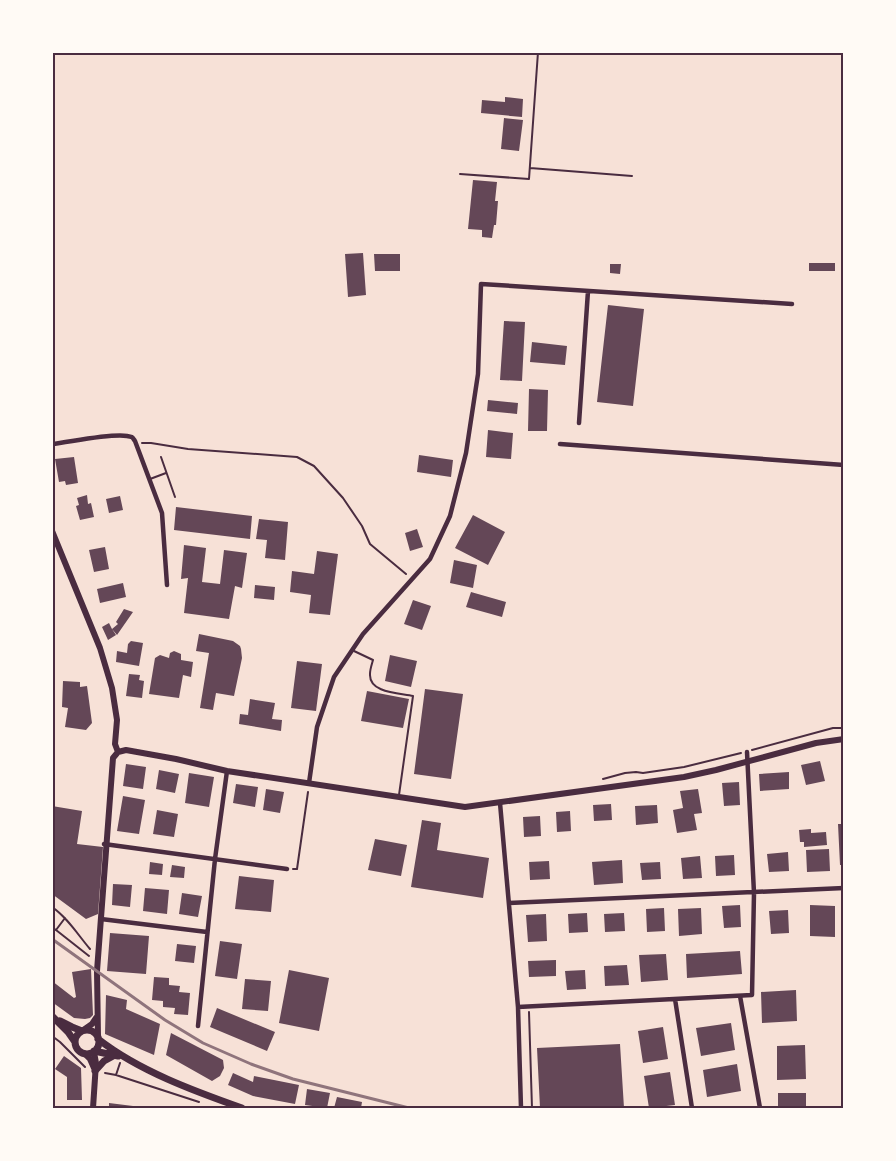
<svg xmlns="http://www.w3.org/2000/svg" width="896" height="1161" viewBox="0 0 896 1161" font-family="Rubik,sans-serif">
  <rect width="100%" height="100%" fill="#f7e1d7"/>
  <!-- building -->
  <path fill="#644757" d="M505,97L523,99L522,117L481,113L482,100L505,102Z
    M504,118L523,120L519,151L501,149Z
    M473,180L497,182L495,201H498L496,225H494L492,238L482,237V230L468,229Z
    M363,253L366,295L348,297L345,254Z
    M374,254H400V271H375Z
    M809,263H835V271H809Z
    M610,264H621L620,274L610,273Z
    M608,305L644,309L633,406L597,402Z
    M504,321L525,322L522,381L500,380Z
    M532,342L567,346L565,365L530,362Z
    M529,389L548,390L547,431H528Z
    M488,400L518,403L517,414L487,411Z
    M488,430L513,433L511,459L486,457Z
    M419,455L453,460L451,477L417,472Z
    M74,457L78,483L66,485L65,481L59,482L55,459Z
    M87,495L88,504L91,503L94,517L80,520L76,506L79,505L77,498Z
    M120,496L123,510L109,513L106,499Z
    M176,507L252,516L250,539L174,530Z
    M473,515L505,532L488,565L455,548Z
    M259,519L288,522L285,560L265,558L267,540L256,539Z
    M417,529L423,547L410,551L405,533Z
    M184,545L206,548L202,582L220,584L224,550L247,553L242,588L235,586L229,619L184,613L188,578L181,579Z
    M105,547L109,569L94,572L89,550Z
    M317,551L338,554L330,615L309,613L311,595L290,592L292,571L314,574Z
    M454,560L477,565L473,588L450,583Z
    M123,583L126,597L100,603L97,589Z
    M255,585L275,587L274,600L254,598Z
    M471,592L506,602L502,617L466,607Z
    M413,600L431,606L422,630L404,624Z
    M124,609L133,612L117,635L112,629L116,635L108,640L102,627L109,623L112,629L118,624L116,622Z
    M199,634L233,641L240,646L241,649L242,658L234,696L216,693L213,710L200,708L209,653L196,651Z
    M131,641L143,643L139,666L116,662L117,651L127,653L128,644Z
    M174,651L181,654V660L193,662L191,677L183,675L179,698L149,694L155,658L160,655L169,658L170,653Z
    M390,655L417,661L411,687L385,681Z
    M297,661L322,664L316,711L291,708Z
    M129,674L140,675L139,680L144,681L142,698L126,696Z
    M63,681L80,682V687L87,686L92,723L86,730L65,727L68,708L62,707Z
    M425,689L463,694L451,779L414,774Z
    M367,691L409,699L403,728L361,721Z
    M250,699L275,703L272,719L282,720L281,731L239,724L240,714L248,715Z
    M820,761L825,781L806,785L801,765Z
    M126,764L146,767L143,789L123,786Z
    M159,770L179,774L175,793L156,789Z
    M789,772V789L760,791L759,774Z
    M189,773L214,777L209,807L185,803Z
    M739,782L740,805L724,806L722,783Z
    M236,784L258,787L255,807L233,803Z
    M266,789L284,792L280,813L263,810Z
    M698,789L702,813L694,814L697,830L677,833L673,810L683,808L680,791Z
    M123,796L145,800L139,834L117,831Z
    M611,804L612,820L594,821L593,805Z
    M657,805L658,823L636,825L635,806Z
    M52,806L82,811L77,844L103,847L98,914L86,919L52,894Z
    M157,810L178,814L174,837L153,834Z
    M570,811L571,831L557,832L556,812Z
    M540,816L541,836L524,837L523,817Z
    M422,820L441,823L437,850L489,858L483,898L411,887Z
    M838,824H843V865H840Z
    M811,829V833L826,832L827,845L804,847V842H800L799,830Z
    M375,839L407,845L401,876L368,870Z
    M829,849L830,871L807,872L806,850Z
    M788,852L789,871L769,872L767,854Z
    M734,855L735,875L716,876L715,856Z
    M700,856L702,878L683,879L681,858Z
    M622,860L623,883L594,885L592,862Z
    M549,861L550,879L530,880L529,862Z
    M150,862L163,864L162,875L149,874Z
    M660,862L661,879L642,880L640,863Z
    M172,865L185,867L184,878L170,877Z
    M239,876L274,880L271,912L235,909Z
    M113,884L132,885L130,907L112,905Z
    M145,888L169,890L167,914L143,911Z
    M182,893L202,896L198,917L179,914Z
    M740,905L741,927L724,928L722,906Z
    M810,905L835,906V937L810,936Z
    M664,908L665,931L647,932L646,909Z
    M701,908L702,934L679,936L678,909Z
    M788,910L789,933L771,934L769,911Z
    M587,913L588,932L569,933L568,914Z
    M624,913L625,931L605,932L604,914Z
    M546,914L547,941L528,942L526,915Z
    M110,933L149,936L146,974L107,971Z
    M220,941L242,944L237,979L215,976Z
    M177,944L196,946L194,963L175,961Z
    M740,951L742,974L687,978L686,954Z
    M666,954L668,980L641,982L639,955Z
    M556,960V976L529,977L528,961Z
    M627,965L629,985L605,986L604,966Z
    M91,969L93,1015L90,1018L85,1019L74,1018L52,1002V981L74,998L76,997L72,972Z
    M289,970L329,978L319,1031L279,1023Z
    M585,970L586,989L567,990L565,971Z
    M154,977L169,978V985L180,986L179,992L190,993L188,1015L174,1014L175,1008L163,1007V1001L152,1000Z
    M245,979L271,981L268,1011L242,1009Z
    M796,990L797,1021L762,1023L761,992Z
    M106,995L127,1000L126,1009L160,1024L154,1055L105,1034Z
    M217,1008L275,1032L267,1051L210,1027Z
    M731,1023L735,1050L701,1056L696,1028Z
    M663,1027L668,1059L643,1063L638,1031Z
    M171,1033L223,1060L224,1068L220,1076L212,1081L166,1055Z
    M620,1044L624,1108H540L537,1048Z
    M805,1045L806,1079L777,1080V1046Z
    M64,1056L81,1068L82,1100H67V1077L55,1069Z
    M737,1064L741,1091L707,1097L703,1070Z
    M670,1072L675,1105L649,1108L644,1076Z
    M233,1073L253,1082L254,1076L299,1085L295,1104L253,1096L228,1085Z
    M307,1089L330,1093L327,1108L305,1105Z
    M778,1093H806V1108H778Z
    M337,1097L362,1102L361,1108H334Z
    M109,1103L133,1106V1108H109Z"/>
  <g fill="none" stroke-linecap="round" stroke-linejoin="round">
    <!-- path -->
    <path stroke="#4a2c40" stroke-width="2" d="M530,168L632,176
      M460,174L529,179L538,52
      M142,443H151L188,449L297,457L314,466L343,498L362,526L370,544L406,574
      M752,750L833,728H844
      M603,779L625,773L636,772L643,773L684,767L741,753
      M293,869H297L308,792
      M52,907C67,917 78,935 90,949
      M52,928L56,930L65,918
      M56,930L89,956
      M529,1012L532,1108
      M52,1036L60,1042L85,1067
      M105,1073L116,1075L199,1102
      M116,1075L120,1063"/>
    <!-- service -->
    <path stroke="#4a2c40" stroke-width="2" d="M161,457L175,497
      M150,479L166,473
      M354,651L373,660C372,664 370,669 370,674C369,693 399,693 413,696L399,795"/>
    <!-- minor -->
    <path stroke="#4a2c40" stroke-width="4.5" d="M579,423L588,291
      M52,444C70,442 111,433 127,436C133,437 132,437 135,441L162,513L167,585
      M560,444L844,465
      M309,783L317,727L334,677L363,634L430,559L450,516L466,453L478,374L481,284L792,304
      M500,803L518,1007L521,1108
      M104,844L287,869
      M509,903L844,888
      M101,919L207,932
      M740,996L760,1108
      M675,999L692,1108
      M518,1007L752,995L754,893L747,752
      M198,1026L215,859L227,771"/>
    <!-- tertiary -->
    <path stroke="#4a2c40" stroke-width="6" d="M52,531L100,648L112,688L117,720L115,744L118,752
      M118,752L126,750L176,759L227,771L465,807L684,777L716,770L816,743L844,739
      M82,1031L92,1024L96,1018
      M98,1036L97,971L113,758L118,752
      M85,1054L90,1059L94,1068
      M93,1108L96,1063L94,1052"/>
    <!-- secondary -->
    <path stroke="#4a2c40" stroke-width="7" d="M52,1016L68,1032L75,1042
      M60,1021L72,1027L82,1031
      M75 1042a12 12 0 1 1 24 0a12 12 0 1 1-24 0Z
      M98,1039C139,1071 194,1091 242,1108
      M94,1051L118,1056
      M95,1071L104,1061L115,1055"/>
    <!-- rail -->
    <path stroke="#8f747c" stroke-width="3" d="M52,939L165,1020L203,1043L251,1064L293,1079L409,1108"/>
  </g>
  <!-- border -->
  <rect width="896" height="1161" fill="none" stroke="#fffaf5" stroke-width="108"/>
  <rect x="54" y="54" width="788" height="1053" fill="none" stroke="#4a2c40" stroke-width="2"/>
</svg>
